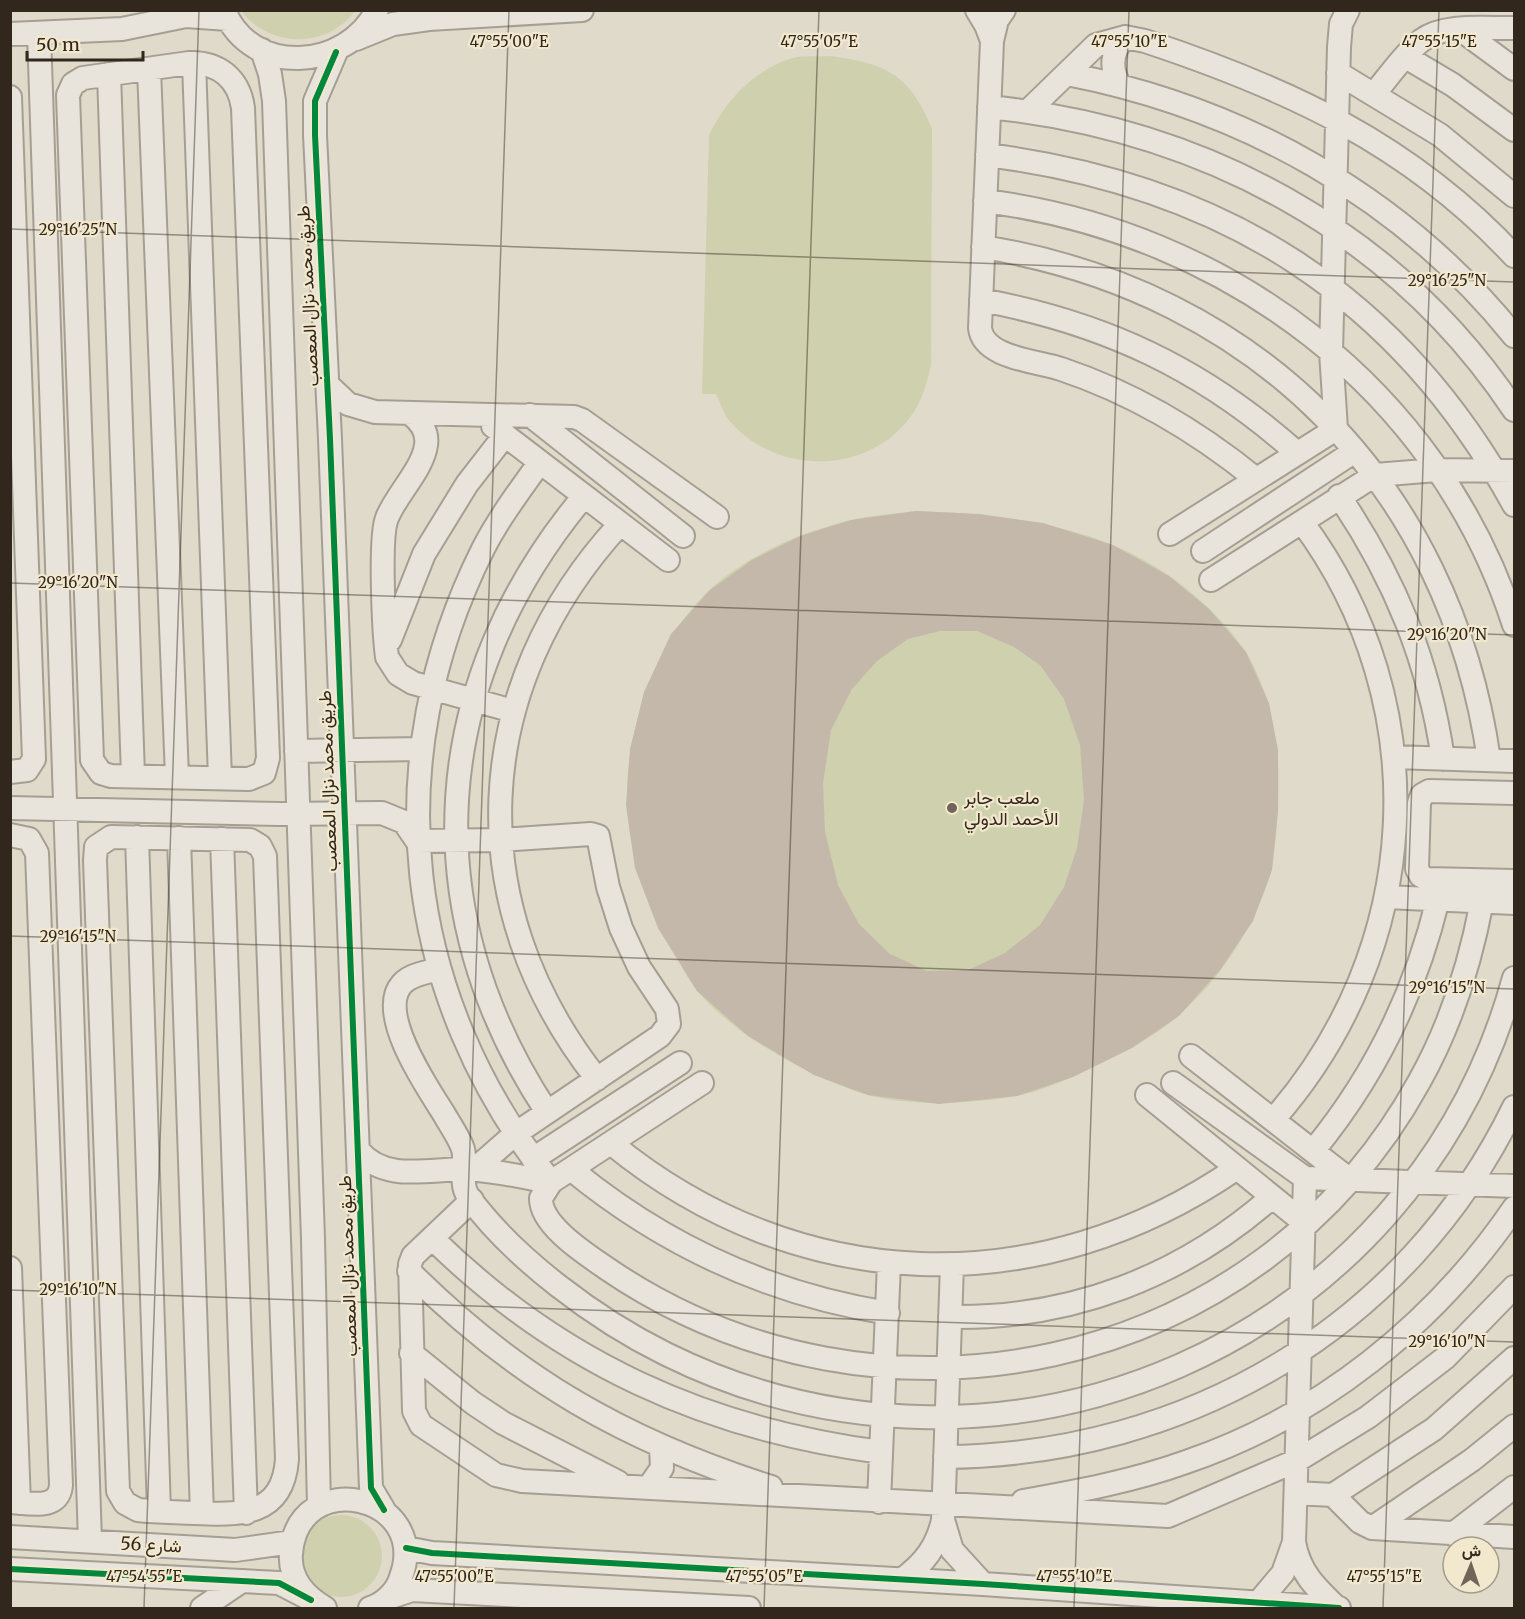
<svg xmlns="http://www.w3.org/2000/svg" width="1525" height="1619" viewBox="0 0 1525 1619" font-family="Merriweather,Vazirmatn,serif">
  <rect width="100%" height="100%" fill="#e0daca"/>
  <!-- green -->
  <path fill="#cfd0ad" d="M241,11H355C326,50 269,47 241,11Z
    M831,56C887,64 909,74 932,128L931,365C927,382 922,402 911,416C868,476 774,476 728,419C723,412 720,402 716,394H702L709,135C726,101 752,72 789,59C801,55 818,57 831,56Z
    M916,511C1004,514 1096,524 1171,577C1199,597 1229,625 1247,654C1280,710 1282,774 1276,837C1274,850 1274,863 1270,876C1253,928 1221,979 1179,1015C1155,1037 1124,1052 1095,1066C1069,1079 1039,1093 1011,1097C964,1104 911,1107 864,1094C809,1077 734,1035 697,991C689,981 683,968 676,957C634,890 615,808 635,730C649,676 667,632 707,592C744,557 798,533 847,521C869,515 893,514 916,511Z
    M300 1556a41 41 0 1 1 82 0a41 41 0 1 1-82 0Z"/>
  <!-- building -->
  <path fill="#c4b8ab" fill-rule="evenodd" d="M916,511L980,514L1043,523L1113,545L1169,576L1209,609L1246,652L1269,703L1278,750V811L1272,870L1253,921L1220,970L1179,1016L1132,1048L1073,1077L1017,1096L939,1104L868,1095L814,1075L748,1036L697,991L658,928L635,868L626,805L630,749L644,692L671,634L710,590L752,560L800,536L851,520ZM940,631H977L1014,647L1040,665L1064,699L1080,745L1084,800L1077,848L1064,887L1040,925L1005,953L968,970L927,971L890,954L859,924L838,885L825,832L823,783L831,730L852,689L877,661L908,639Z"/>
  <g fill="none" stroke-linecap="round" stroke-linejoin="round">
    <defs>
      <path id="minor" d="M224,10C251,77 346,71 377,10
        M977,10L986,25L992,41
        M1004,10L997,20L992,41L980,328C983,358 1037,361 1061,369C1133,393 1197,431 1256,479
        M1461,30L1514,69
        M39,33L90,1541
        M10,34L122,29L186,16L228,19
        M356,39L393,24L429,19L582,10
        M262,50L270,74L274,101L313,1239L319,1506
        M336,52L315,101V135L330,439L371,1488L384,1510
        M1406,57L1453,85L1514,130
        M189,63C219,62 239,79 243,108L268,758L264,773L249,779L111,776L101,773L92,760L68,95L73,84L83,78Z
        M194,63L220,778
        M149,69L177,777
        M1338,73L1440,135L1514,196
        M109,74L133,776
        M1067,74C1242,108 1401,196 1514,336
        M1120,86C1110,69 1111,51 1125,37
        M1375,93C1389,76 1404,54 1422,40C1445,23 1487,29 1514,28
        M10,97L34,759L27,770L10,772
        M989,107C1202,129 1394,230 1514,410
        M1028,111L1096,45L1125,37L1145,41C1287,88 1410,144 1514,256
        M987,155C1223,185 1399,295 1514,505
        M985,201C1227,232 1438,389 1514,625
        M983,247C1257,291 1450,485 1489,760
        M981,300C1105,323 1203,369 1297,453
        M328,385L348,404L375,412L574,417L582,420L717,517
        M411,414C421,422 428,432 426,445C423,469 396,495 387,518C379,537 384,634 387,657L398,674L413,683L513,711
        M530,415L683,536
        M493,426L668,560
        M540,462C520,490 499,518 483,549C376,763 403,996 551,1182
        M1339,496C1394,577 1429,661 1443,759
        M1170,534L1336,429L1331,352L1339,47L1341,24L1348,10
        M1203,551L1355,451
        M1211,580L1375,475L1437,470L1514,471
        M390,640L424,554L467,484L505,435
        M296,751L421,749
        M1394,757L1514,761
        M1514,793L1429,791L1422,795L1419,803L1417,869L1421,876L1427,879L1514,881
        M10,808L280,814L382,813L404,822L417,841L501,840L591,834L598,836L608,887L621,928L639,967L667,1009L669,1024L660,1036L515,1134L475,1169
        M10,835L29,839L37,853L61,1485C59,1511 29,1503 10,1502
        M111,837L250,840L260,846L265,856L287,1459C283,1517 239,1515 194,1513C175,1512 156,1512 138,1510L125,1503L118,1491L95,860L96,847Z
        M137,837L159,1511
        M179,838L202,1513
        M222,839L246,1513
        M1386,897L1514,903
        M438,969C426,973 411,974 402,984C376,1013 427,1087 444,1114C450,1125 459,1137 463,1149C467,1164 459,1183 468,1196C514,1259 597,1320 666,1354C1004,1521 1414,1344 1514,978
        M1191,1056L1350,1180
        M597,1079C459,904 470,687 620,524
        M702,1083L551,1182L541,1198C540,1225 586,1254 606,1268C878,1454 1258,1374 1419,1082C1451,1025 1470,965 1482,901
        M1173,1083L1305,1178L1514,1186
        M1147,1095L1306,1224
        M547,1112C413,909 429,682 584,496
        M1273,1120C1423,950 1438,705 1302,522
        M612,1144C798,1296 1040,1304 1237,1168
        M359,1151C388,1186 439,1165 478,1170C502,1172 527,1178 551,1182
        M1313,1151C1375,1076 1415,994 1438,899
        M533,1159L680,1063
        M572,1170C665,1246 769,1294 888,1313
        M472,1200L413,1256L410,1264L414,1411L421,1425L496,1475L522,1481L1168,1516L1298,1460L1368,1417L1445,1358L1514,1287
        M432,1238C559,1363 706,1429 881,1452
        M10,1268L19,1503
        M409,1271C517,1379 626,1441 771,1487
        M950,1317C1071,1319 1181,1277 1272,1197
        M411,1353L473,1403L503,1423L618,1482
        M945,1457C1187,1455 1407,1327 1514,1107
        M648,1488L662,1468L661,1448
        M1296,1493L1333,1495L1360,1522L1372,1528L1514,1537
        M1333,1495L1434,1429L1514,1358
        M1023,1501C1079,1491 1133,1481 1186,1462C1319,1417 1435,1324 1514,1208
        M879,1502L889,1263
        M943,1520L952,1550L983,1584
        M1372,1528L1472,1460L1514,1426
        M1453,1534L1514,1487
        M10,1537L235,1550L292,1542
        M1294,1542C1299,1572 1316,1588 1337,1608
        M406,1548L432,1553L983,1584L1339,1608
        M10,1569L279,1583L308,1598
        M903,1579C924,1563 937,1547 943,1520L952,1265
        M388,1598L412,1590L749,1608
        M1257,1604L1283,1573L1294,1542L1305,1178
        M202,1608L242,1581
        M325,1608C306,1597 289,1579 291,1554C297,1465 431,1494 401,1577C397,1591 384,1604 370,1608"/>
    </defs>
    <!-- minor casing -->
    <use href="#minor" stroke="#a59f93" stroke-width="26"/>
    <!-- minor -->
    <use href="#minor" stroke="#e8e4db" stroke-width="22"/>
    <defs>
      <path id="cycleway" d="M336,52L315,101V135L330,439L371,1488L384,1510
        M406,1548L432,1553L983,1584L1339,1608
        M10,1569L279,1583L311,1600"/>
    </defs>
    <!-- cycleway casing -->
    <use href="#cycleway" stroke="#f2e8ce" stroke-width="10"/>
    <!-- cycleway -->
    <use href="#cycleway" stroke="#00873e" stroke-width="6"/>
  </g>
  <!-- ticks -->
  <path fill="none" stroke="#32271c" stroke-width="1.5" stroke-opacity="0.45" d="M10,229L1514,282M10,583L1514,635M10,936L1514,989M10,1290L1514,1342M144,1608L199,10M454,1608L509,10M764,1608L819,10M1074,1608L1129,10M1383,1608L1439,10"/>
  <!-- markers -->
  <circle fill="#6f6659" stroke="#f2e8ce" stroke-width="2" cx="952" cy="808" r="6"/>
  <g text-anchor="middle" stroke-width="4.5" stroke-linejoin="round" paint-order="stroke">
    <!-- street labels -->
    <g font-size="18" fill="#32271c" stroke="#f2e8ce">
      <text transform="translate(308 296) rotate(-93)" y="6">طريق محمد نزال المعصب</text>
      <text transform="translate(328 781) rotate(-92)" y="6">طريق محمد نزال المعصب</text>
      <text transform="translate(348 1266) rotate(-92)" y="6">طريق محمد نزال المعصب</text>
      <text transform="translate(151 1545) rotate(3)" y="6">شارع 56</text>
    </g>
    <!-- poi labels -->
    <g font-size="18" fill="#32271c" stroke="#f2e8ce" text-anchor="start">
      <text x="964" y="804">ملعب جابر<tspan x="964" dy="21">الأحمد الدولي</tspan></text>
    </g>
  </g>
  <g font-size="15" text-anchor="middle" fill="#32271c" stroke="#f2e8ce" stroke-width="4.5" stroke-linejoin="round" paint-order="stroke">
    <text x="509" y="47">47°55'00"E</text>
    <text x="819" y="47">47°55'05"E</text>
    <text x="1129" y="47">47°55'10"E</text>
    <text x="1439" y="47">47°55'15"E</text>
    <text x="78" y="235">29°16'25"N</text>
    <text x="1447" y="286">29°16'25"N</text>
    <text x="78" y="588">29°16'20"N</text>
    <text x="1447" y="640">29°16'20"N</text>
    <text x="78" y="942">29°16'15"N</text>
    <text x="1447" y="993">29°16'15"N</text>
    <text x="78" y="1295">29°16'10"N</text>
    <text x="1447" y="1347">29°16'10"N</text>
    <text x="144" y="1582">47°54'55"E</text>
    <text x="454" y="1582">47°55'00"E</text>
    <text x="764" y="1582">47°55'05"E</text>
    <text x="1074" y="1582">47°55'10"E</text>
    <text x="1384" y="1582">47°55'15"E</text>
  </g>
  <!-- border -->
  <rect width="1525" height="1619" fill="none" stroke="#32271c" stroke-width="24"/>
  <!-- north arrow -->
  <g transform="translate(1471 1565) rotate(2)"><circle r="28" fill="#f2e8ce" stroke="#a59b87" stroke-width="1.5"/>
  <path d="M0-4.5L10 22L0 15L-10 22Z" fill="#6f6659"/>
  <text y="-9" font-size="16" font-weight="bold" text-anchor="middle" fill="#32271c">ش</text>
  </g>
  <!-- scale -->
  <path d="M27 51v9h116v-9" fill="none" stroke="#32271c" stroke-width="3"/>
  <text x="36" y="51" font-size="18" fill="#32271c" stroke="#f2e8ce" stroke-width="4.5" paint-order="stroke">50 m</text>
</svg>
